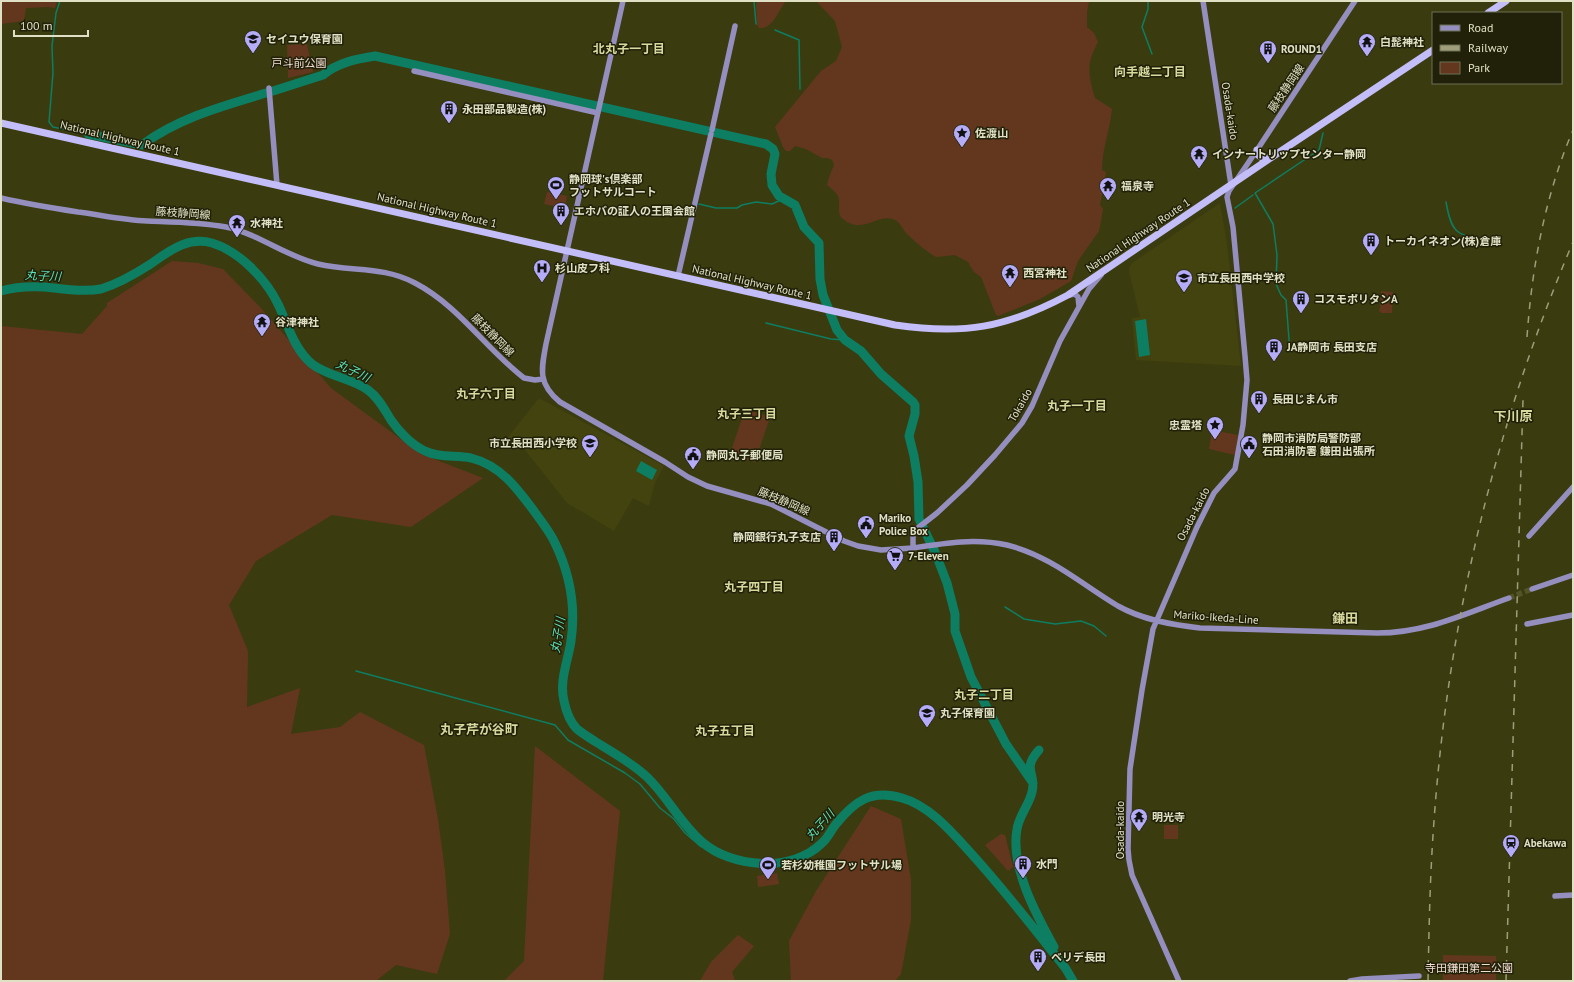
<svg xmlns="http://www.w3.org/2000/svg" width="1574" height="982" viewBox="0 0 1574 982" font-family="'PT Sans','Noto Sans JP',sans-serif">
  <rect width="100%" height="100%" fill="#3b3b10"/>
  <!-- built -->
  <path fill="#43430f" d="M1220,203L1227,244L1241,366L1136,360L1132,318L1140,317L1130,276L1129,268L1132,263Z
    M539,398L664,466L655,483L649,506L633,498L614,531L567,503L525,450L508,437Z"/>
  <!-- green -->
  <path fill="#63371e" d="M1,1H57L55,8L48,7L26,8L24,21L1,24Z
    M756,1H786C778,10 774,29 759,28L757,25Z
    M816,1H1089L1087,12V27L1094,33L1098,42C1086,64 1088,74 1095,98L1112,109C1110,129 1102,150 1102,170L1106,172L1100,205L1103,209L1099,231L1078,261L1071,281L1040,299L998,316L996,315L981,277L974,272L968,262L955,255L936,257C926,251 915,242 907,234C902,229 900,221 893,219C875,214 863,235 843,219C836,214 841,204 838,196C836,192 831,188 827,185L829,177L834,165L832,160L828,158H822L806,149L795,146L790,151H786L783,147L775,127L821,71L836,61L842,47L835,21Z
    M307,44L313,72L288,78L287,45Z
    M547,192L567,196L565,208L544,204Z
    M172,261L198,263L223,269L259,306L331,388L421,454L483,478L411,527L332,515L256,561L229,605L248,651L247,707L300,688L291,734L340,727L360,712L424,745L438,819L445,871L450,934L437,974L396,965L376,981H1V326L82,334L107,306V303Z
    M1381,291L1393,292L1392,313H1382L1379,311L1380,308Z
    M745,409L770,417L755,462L730,454Z
    M1212,430L1238,435L1235,455L1209,449Z
    M535,746L620,811L603,981H504L524,961Z
    M871,806L901,819L911,880V920L901,974L895,981H791L789,941L816,891Z
    M1164,825H1178V839H1164Z
    M1001,834L1005,835L1013,867L1008,871L985,845Z
    M777,873L779,884L758,887L757,876Z
    M738,935L754,946L732,972L735,981H700L711,962Z
    M1443,955L1496,956V981H1443Z"/>
  <!-- water -->
  <path fill="#0d7e61" d="M1146,319L1150,355L1139,357L1135,321Z
    M641,461L657,470L652,480L636,471Z"/>
  <g fill="none" stroke-linecap="round" stroke-linejoin="round">
    <!-- stream -->
    <path stroke="#0d7e61" stroke-width="1.5" d="M60,1L56,13L52,46L53,73L49,122L53,127L88,134
      M754,1L756,24
      M1148,1V9L1142,27L1152,54
      M775,30L799,40L800,89
      M1446,202C1451,230 1455,236 1484,240
      M699,204L716,208H737L742,205L756,202L772,204L783,199
      M1235,208L1253,195
      M766,323L831,339L845,340
      M1290,352L1286,300L1281,295L1276,284L1277,255L1273,224L1255,193L1319,150L1323,133
      M1005,607L1024,619L1055,624L1081,621L1094,626L1106,636
      M356,671L555,725L568,740L625,773L640,784L660,808L674,819L685,833L700,846L726,857"/>
    <!-- river -->
    <path stroke="#0d7e61" stroke-width="9" d="M273,91L323,75C337,63 356,59 375,56L766,144L773,149L775,154L771,174L772,185L779,196L795,205L804,227L819,243L820,279L823,295L837,330L845,340L861,351L881,374L913,402L915,405V414L909,436L914,456L918,482L919,519L935,552L947,583L955,614V631L971,677L1006,744L1033,783
      M88,134L142,145C178,118 223,106 266,93
      M1,291C19,286 36,286 54,288C69,290 86,292 101,289C117,284 135,274 149,265C168,252 187,236 212,243C239,251 266,279 278,304C288,325 294,349 312,364C327,376 351,378 368,390C379,398 384,409 391,420C399,432 412,445 425,451C439,458 456,455 471,458C500,465 517,488 534,511C541,521 550,532 555,543C570,574 576,607 571,641C568,661 559,681 564,701C566,711 570,722 577,729C583,734 590,738 596,742C614,753 632,763 647,777C667,796 680,823 702,842C732,868 792,873 822,843C828,838 831,830 836,824C855,801 871,789 902,798C928,805 950,830 968,850C1003,888 1034,928 1066,969L1073,981
      M1039,750C1021,770 1037,773 1032,792C1029,805 1019,816 1017,829C1010,867 1036,914 1054,947"/>
    <!-- secondary-tunnel -->
    <path stroke="#54542b" stroke-width="5.5" stroke-dasharray="5.5 3" stroke-linecap="butt" d="M1509,598L1532,589"/>
    <!-- secondary -->
    <path stroke="#948fbe" stroke-width="5.5" d="M623,1L546,344C541,370 538,384 560,402L665,462L688,477L707,486L771,504L844,541L858,546L881,550L913,548V535L914,531L937,513L967,485L995,455L1022,423L1032,406L1060,341L1089,289L1101,275
      M1203,1L1231,185
      M414,71L598,113
      M269,88L277,185
      M712,130L735,26
      M1,198C27,204 52,208 78,212C101,215 124,220 147,221C174,222 199,222 226,227C259,234 285,256 318,264C353,272 383,266 415,283C459,306 485,348 524,378L535,380L543,379
      M678,276L711,134
      M1069,295L1075,294L1078,297L1079,306
      M1529,536L1573,487
      M913,548C945,543 975,538 1007,545C1051,556 1081,584 1118,606C1143,620 1172,625 1200,628L1377,633C1426,633 1464,614 1509,598
      M1532,589L1573,575
      M1527,624L1573,615
      M1555,896L1573,895
      M1179,981L1132,875L1129,860L1128,849L1130,769L1142,690L1153,629L1197,527L1214,493L1235,469L1243,425L1247,380L1245,356L1233,227L1227,197L1229,191L1257,150L1355,1
      M1350,981L1362,979L1419,976"/>
    <!-- highway -->
    <path stroke="#c3bdf8" stroke-width="7" d="M1488,13L1506,1
      M1,123L895,325C963,335 1006,328 1068,295L1272,157L1433,50
      M1257,150L1258,155L1262,158H1270"/>
    <!-- rail -->
    <path stroke="#9e9e7b" stroke-width="1.5" stroke-dasharray="7 7" stroke-linecap="butt" d="M1527,337C1532,266 1545,196 1573,130
      M1428,981C1429,928 1430,874 1434,821C1448,622 1495,426 1573,242
      M1506,981L1523,400"/>
  </g>
  <!-- icons -->
  <defs>
    <symbol id="school-pin" viewBox="-11 -11 22 30"><path d="M0 17L-7.5 6A9.5 9.5 0 1 1 7.5 6Z" fill="#b5acf8" stroke="#21210a"/><path d="M0-5L7-2L0 1L-7-2ZM-4 1L0 2.5L4 1V4Q0 6-4 4Z" fill="#111"/></symbol>
    <symbol id="temple-pin" viewBox="-11 -11 22 30"><path d="M0 17L-7.5 6A9.5 9.5 0 1 1 7.5 6Z" fill="#b5acf8" stroke="#21210a"/><path d="M0-6L5-2H3V0L6.5 2.5H4V6H1.5V3h-3V6H-4V2.5H-6.5L-3 0V-2H-5Z" fill="#111"/></symbol>
    <symbol id="building-pin" viewBox="-11 -11 22 30"><path d="M0 17L-7.5 6A9.5 9.5 0 1 1 7.5 6Z" fill="#b5acf8" stroke="#21210a"/><path d="M-4-6H4V6H1V3H-1V6H-4ZM-2.5-4.3h1.7v1.8h-1.7ZM.8-4.3h1.7v1.8H.8ZM-2.5-1h1.7V.8h-1.7ZM.8-1h1.7V.8H.8Z" fill="#111"/></symbol>
    <symbol id="sight-pin" viewBox="-11 -11 22 30"><path d="M0 17L-7.5 6A9.5 9.5 0 1 1 7.5 6Z" fill="#b5acf8" stroke="#21210a"/><path d="M0-6L1.8-2.2L6-1.7L2.9 1.2L3.7 5.4L0 3.3L-3.7 5.4L-2.9 1.2L-6-1.7L-1.8-2.2Z" fill="#111"/></symbol>
    <symbol id="stadium-pin" viewBox="-11 -11 22 30"><path d="M0 17L-7.5 6A9.5 9.5 0 1 1 7.5 6Z" fill="#b5acf8" stroke="#21210a"/><path d="M0-5a6.5 5 0 1 0 0 10a6.5 5 0 1 0 0-10ZM-3.5-1.8h7v3.6h-7Z" fill="#111"/></symbol>
    <symbol id="hospital-pin" viewBox="-11 -11 22 30"><path d="M0 17L-7.5 6A9.5 9.5 0 1 1 7.5 6Z" fill="#b5acf8" stroke="#21210a"/><path d="M-5-5h3v3.5h4V-5h3V5h-3V1.5h-4V5h-3Z" fill="#111"/></symbol>
    <symbol id="civic-pin" viewBox="-11 -11 22 30"><path d="M0 17L-7.5 6A9.5 9.5 0 1 1 7.5 6Z" fill="#b5acf8" stroke="#21210a"/><path d="M-.6-6.5H3V-4.5H.6V-3L4-1V1h2V6H-6V1h2V-1L-.6-3ZM-1.2 2.5V6h2.4V2.5Z" fill="#111"/></symbol>
    <symbol id="supermarket-pin" viewBox="-11 -11 22 30"><path d="M0 17L-7.5 6A9.5 9.5 0 1 1 7.5 6Z" fill="#b5acf8" stroke="#21210a"/><path d="M-6-5.5h2.5l.6 2H6L4.5 2H-2.5L-4.4-4H-6ZM-1.5 3.2a1.3 1.3 0 1 0 .1 0ZM3 3.2a1.3 1.3 0 1 0 .1 0Z" fill="#111"/></symbol>
    <symbol id="station-pin" viewBox="-11 -11 22 30"><path d="M0 17L-7.5 6A9.5 9.5 0 1 1 7.5 6Z" fill="#b5acf8" stroke="#21210a"/><path d="M-3-6H3Q5-6 5-4V2Q5 4 3 4L4.5 6H3L1.5 4h-3L-3 6H-4.5L-3 4Q-5 4-5 2V-4Q-5-6-3-6ZM-3.5-4v3h7v-3ZM-3.5 1v1.5H-2V1ZM2 1v1.5H3.5V1Z" fill="#111"/></symbol>
  </defs>
  <g fill-rule="evenodd">
    <use href="#school-pin" x="243" y="29" width="20" height="27"/>
    <use href="#temple-pin" x="1357" y="32" width="20" height="27"/>
    <use href="#building-pin" x="1258" y="39" width="20" height="27"/>
    <use href="#building-pin" x="439" y="99" width="20" height="27"/>
    <use href="#sight-pin" x="952" y="123" width="20" height="27"/>
    <use href="#temple-pin" x="1189" y="144" width="20" height="27"/>
    <use href="#stadium-pin" x="546" y="175" width="20" height="27"/>
    <use href="#temple-pin" x="1098" y="176" width="20" height="27"/>
    <use href="#building-pin" x="551" y="201" width="20" height="27"/>
    <use href="#temple-pin" x="227" y="213" width="20" height="27"/>
    <use href="#building-pin" x="1361" y="231" width="20" height="27"/>
    <use href="#hospital-pin" x="532" y="258" width="20" height="27"/>
    <use href="#temple-pin" x="1000" y="263" width="20" height="27"/>
    <use href="#school-pin" x="1174" y="268" width="20" height="27"/>
    <use href="#building-pin" x="1291" y="289" width="20" height="27"/>
    <use href="#temple-pin" x="252" y="312" width="20" height="27"/>
    <use href="#building-pin" x="1264" y="337" width="20" height="27"/>
    <use href="#building-pin" x="1249" y="389" width="20" height="27"/>
    <use href="#sight-pin" x="1205" y="415" width="20" height="27"/>
    <use href="#school-pin" x="580" y="433" width="20" height="27"/>
    <use href="#civic-pin" x="1239" y="434" width="20" height="27"/>
    <use href="#civic-pin" x="683" y="445" width="20" height="27"/>
    <use href="#civic-pin" x="856" y="514" width="20" height="27"/>
    <use href="#building-pin" x="824" y="527" width="20" height="27"/>
    <use href="#supermarket-pin" x="885" y="546" width="20" height="27"/>
    <use href="#school-pin" x="917" y="703" width="20" height="27"/>
    <use href="#temple-pin" x="1129" y="807" width="20" height="27"/>
    <use href="#station-pin" x="1501" y="833" width="20" height="27"/>
    <use href="#building-pin" x="1013" y="854" width="20" height="27"/>
    <use href="#stadium-pin" x="758" y="855" width="20" height="27"/>
    <use href="#building-pin" x="1028" y="947" width="20" height="27"/>
  </g>
  <g text-anchor="middle" stroke-width="3" stroke-linejoin="round" paint-order="stroke">
    <!-- poi labels -->
    <g font-size="11" font-weight="bold" fill="#e0e1c4" stroke="#21210a" text-anchor="start">
      <text x="266" y="43">セイユウ保育園</text>
      <text x="1380" y="46">白髭神社</text>
      <text x="1281" y="53">ROUND1</text>
      <text x="462" y="113">永田部品製造(株)</text>
      <text x="975" y="137">佐渡山</text>
      <text x="1212" y="158">インナートリップセンター静岡</text>
      <text x="569" y="183">静岡球's倶楽部<tspan x="569" dy="13">フットサルコート</tspan></text>
      <text x="1121" y="190">福泉寺</text>
      <text x="574" y="215">エホバの証人の王国会館</text>
      <text x="250" y="227">水神社</text>
      <text x="1384" y="245">トーカイネオン(株)倉庫</text>
      <text x="555" y="272">杉山皮フ科</text>
      <text x="1023" y="277">西宮神社</text>
      <text x="1197" y="282">市立長田西中学校</text>
      <text x="1314" y="303">コスモポリタンA</text>
      <text x="275" y="326">谷津神社</text>
      <text x="1287" y="351">JA静岡市 長田支店</text>
      <text x="1272" y="403">長田じまん市</text>
      <text x="1202" y="429" text-anchor="end">忠霊塔</text>
      <text x="1262" y="442">静岡市消防局警防部<tspan x="1262" dy="13">石田消防署 鎌田出張所</tspan></text>
      <text x="577" y="447" text-anchor="end">市立長田西小学校</text>
      <text x="706" y="459">静岡丸子郵便局</text>
      <text x="879" y="522">Mariko<tspan x="879" dy="13">Police Box</tspan></text>
      <text x="821" y="541" text-anchor="end">静岡銀行丸子支店</text>
      <text x="908" y="560">7-Eleven</text>
      <text x="940" y="717">丸子保育園</text>
      <text x="1152" y="821">明光寺</text>
      <text x="1524" y="847">Abekawa</text>
      <text x="1036" y="868">水門</text>
      <text x="781" y="869">若杉幼稚園フットサル場</text>
      <text x="1051" y="961">ベリデ長田</text>
    </g>
    <!-- park labels -->
    <g font-size="11" fill="#f3ded4" stroke="#21210a">
      <text x="299" y="67">戸斗前公園</text>
      <text x="1469" y="972">寺田鎌田第二公園</text>
    </g>
    <!-- street labels -->
    <g font-size="11" fill="#e0e1c4" stroke="#21210a">
      <text transform="translate(1286 88) rotate(-56)" y="4">藤枝静岡線</text>
      <text transform="translate(1230 111) rotate(81)" y="4">Osada-kaido</text>
      <text transform="translate(120 138) rotate(13)" y="4">National Highway Route 1</text>
      <text transform="translate(437 210) rotate(13)" y="4">National Highway Route 1</text>
      <text transform="translate(183 213) rotate(4)" y="4">藤枝静岡線</text>
      <text transform="translate(1138 235) rotate(-34)" y="4">National Highway Route 1</text>
      <text transform="translate(752 282) rotate(13)" y="4">National Highway Route 1</text>
      <text transform="translate(493 335) rotate(45)" y="4">藤枝静岡線</text>
      <text transform="translate(1020 405) rotate(-60)" y="4">Tokaido</text>
      <text transform="translate(784 501) rotate(23)" y="4">藤枝静岡線</text>
      <text transform="translate(1193 514) rotate(-63)" y="4">Osada-kaido</text>
      <text transform="translate(1216 617) rotate(4)" y="4">Mariko-Ikeda-Line</text>
      <text transform="translate(1120 830) rotate(-90)" y="4">Osada-kaido</text>
    </g>
    <!-- neighbourhood labels -->
    <g font-size="12" font-weight="bold" fill="#d8d99e" stroke="#21210a">
      <text x="629" y="53">北丸子一丁目</text>
      <text x="1150" y="76">向手越二丁目</text>
      <text x="486" y="398">丸子六丁目</text>
      <text x="1077" y="410">丸子一丁目</text>
      <text x="747" y="418">丸子三丁目</text>
      <text x="754" y="591">丸子四丁目</text>
      <text x="984" y="699">丸子二丁目</text>
      <text x="725" y="735">丸子五丁目</text>
    </g>
    <!-- water labels -->
    <g font-size="12" font-style="italic" fill="#5be1b7" stroke="#21210a">
      <text transform="translate(43 276) rotate(3)" y="4">丸子川</text>
      <text transform="translate(353 371) rotate(25)" y="4">丸子川</text>
      <text transform="translate(558 635) rotate(-81)" y="4">丸子川</text>
      <text transform="translate(820 825) rotate(-48)" y="4">丸子川</text>
    </g>
    <!-- quarter labels -->
    <g font-size="13" font-weight="bold" fill="#d8d99e" stroke="#21210a">
      <text x="1513" y="421">下川原</text>
      <text x="1345" y="623">鎌田</text>
      <text x="479" y="734">丸子芹が谷町</text>
    </g>
  </g>
  <!-- border -->
  <rect width="1574" height="982" fill="none" stroke="#e0e1c4" stroke-width="4"/>
  <!-- legend -->
  <rect x="1432" y="12" width="130" height="72" fill="#21210a" stroke="#6d6e54"/>
  <rect x="1440" y="25" width="20" height="6" fill="#948fbe" stroke="#6d6e54"/>
  <text x="1468" y="32" font-size="12" fill="#e0e1c4">Road</text>
  <rect x="1440" y="45" width="20" height="6" fill="#9e9e7b" stroke="#6d6e54"/>
  <text x="1468" y="52" font-size="12" fill="#e0e1c4">Railway</text>
  <rect x="1440" y="62" width="20" height="12" fill="#63371e" stroke="#6d6e54"/>
  <text x="1468" y="72" font-size="12" fill="#e0e1c4">Park</text>
  <!-- scale -->
  <path d="M14 30v6h74v-6" fill="none" stroke="#e0e1c4" stroke-width="2"/>
  <text x="20" y="30" font-size="12" fill="#e0e1c4" stroke="#21210a" stroke-width="3" paint-order="stroke">100 m</text>
</svg>
